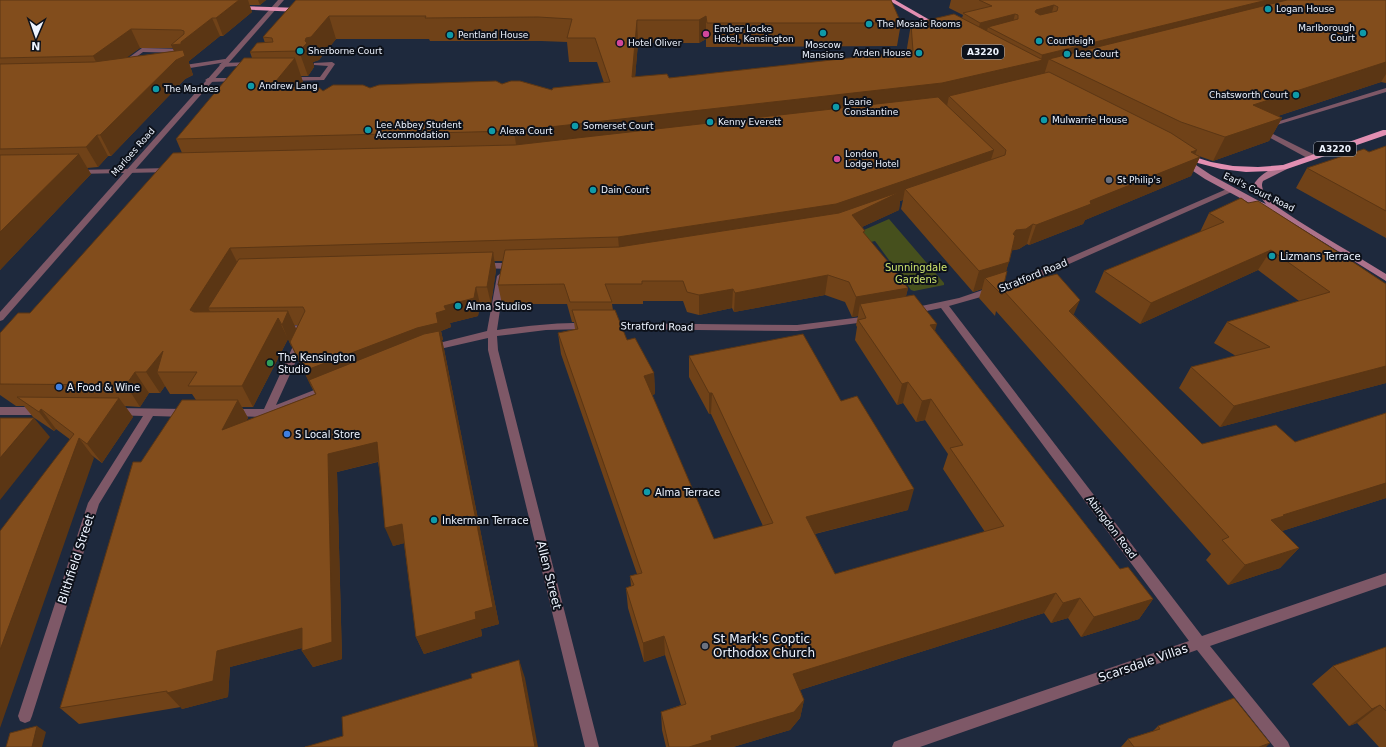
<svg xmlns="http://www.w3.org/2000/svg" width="1386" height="747" viewBox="0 0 1386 747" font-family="'DejaVu Sans',sans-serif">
  <rect width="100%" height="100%" fill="#1e293d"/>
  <!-- green -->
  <path fill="#46501d" d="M889,219L944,283V285L914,291L911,290L875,241L857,245L850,236Z"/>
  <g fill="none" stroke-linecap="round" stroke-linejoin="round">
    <!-- service -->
    <path fill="#7e5867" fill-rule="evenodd" d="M142,48L187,49L190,51L187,53L143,52L124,66H120V64Z
      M252,62L255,64L254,65L222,67L219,65L222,63Z
      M332,62L335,64L324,80L289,81L286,79L289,77H320L328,66L314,65V63Z
      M239,78L241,79V81L208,82L205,80L208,78Z
      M1386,88V92L1263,129L1315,155V159H1309L1254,129Z"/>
    <!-- minor -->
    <path fill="#7e5867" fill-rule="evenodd" d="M225,59L227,60V62L178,70L175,68L178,66Z
      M170,168L174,170L173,172L76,174L72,172L76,170Z
      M1229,188H1232L1236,190L1042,276L995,293L949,306L1202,636L1386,573V585L1210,646L1288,742L1290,747H1274L1197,650L920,747H892L894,742L899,740L1189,641L941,308L912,314L907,311L912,308L959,298L1036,272Z
      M482,263H514L518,266L514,269L479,268L478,266Z
      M501,273L505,276L497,330C511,328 585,318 592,326L587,329L546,330L497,336L498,350L599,747H585L488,350V338L431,351L426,348L431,345L487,331L497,276Z
      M870,316L873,317L875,319L873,321L797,331L609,329L604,326L609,323L797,325Z
      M306,325L311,328L276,405L327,385L331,386L332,389L331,392L267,417L228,416L227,413L228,410L232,409H264L300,331L282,332L277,329L282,326Z
      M0,407H42L46,408L47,411L46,414L42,415H0Z
      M116,408L186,409L190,410L191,413L190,416L186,417L153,416L99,504L32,716L30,721L25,723L20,721L18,716L88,503L143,416L112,415L111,412L112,409Z"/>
    <!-- tertiary -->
    <path fill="#7e5867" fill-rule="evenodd" d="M278,0H284L3,320L0,321V312Z"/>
    <!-- secondary -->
    <path fill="#ad728b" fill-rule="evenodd" d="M1181,159H1187L1211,175L1259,201L1266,204L1258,194L1254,184C1259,175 1276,164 1287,165V169L1263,181C1258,190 1273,203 1279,208C1314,232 1351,252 1386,274V281L1275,212L1253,205L1205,179L1181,163Z"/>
    <!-- trunk -->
    <path fill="#e28fb2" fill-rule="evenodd" d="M888,0H895L942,27L937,28Z
      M236,6L301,8L304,10L301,12L234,9L233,8Z
      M1383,130H1386V135L1287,169L1271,171L1246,172L1221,169L1194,162L1181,156L1185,154L1211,162L1233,166L1258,167L1283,165Z"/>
  </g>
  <!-- wall -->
  <path fill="#704218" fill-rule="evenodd" d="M0,0H266L260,5H249L252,12L223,36H220L189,61V63L193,75L185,79L111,156H108L98,167L87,168L91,174L0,270ZM140,48H173L174,51L125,58Z
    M296,0L901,23L897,46L706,47V39L699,43H638L635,77L669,78L907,52V48L911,24L962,18L963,15L949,8L951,0H1386V83L1381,82L1278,116L1282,118L1269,141L1213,161L1196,155L1200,157L1191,176L1085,220L1083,224L1029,245L1027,244L1019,249L1012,250L1006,271L1003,288L1074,315L1202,444L1295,442L1386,498L1282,531L1299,548L1280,568L1228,585L1206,560L1211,554L996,311L995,316L979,298L982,289L973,292L901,209L903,200L900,201L899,210L862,227L864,233L908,288L906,296L935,331L1120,569L1153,599L1139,619L1081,637L1068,618L1051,623L1044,613L800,690L804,700L800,718L790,730L733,747H666L662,730L661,712L681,705L665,655L644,662L628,608L626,588L631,586L630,576L637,574L561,354L558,333L575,329L574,322H572L567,304H502L498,285L503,261H494L496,270L491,304H480L478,316L450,323L451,327L441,331L443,340H442L444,349L499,624L481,629L482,636L424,654L416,637L404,543L393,546L378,462L337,472L342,659L313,667L302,651V648L230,667L228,697L182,709L181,707L79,724L60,708L141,462L196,400L192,394H170L165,386L160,393H149L140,407L125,406L133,417L102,463L56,429L54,431L33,417L24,406H16L0,395V333L30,313L182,153L176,139L252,58L250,52L265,43L263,37ZM336,39H429L430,41H541L567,42L569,62H597L604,83L552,90L502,84L370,88L323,91L300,86L303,82L301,76H308L314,67L313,62L319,60ZM825,295L845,302L852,317L858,316L856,325L857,327L855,340L897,405L903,403L916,422L925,420L948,454L943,469L985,532L835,574L815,534L908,510L841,401L689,356V377L709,414H711L763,526L714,539L652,395L655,394L654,373L627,340L613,310L612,304H643V301H683L687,312L699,315L732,308L734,312ZM294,325H298L296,329ZM288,339L315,394L246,421L248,418L242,407H253Z
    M1386,146V238L1296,188L1307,168L1369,152Z
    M1248,203L1386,284V383L1220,427L1179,388L1191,367L1236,356L1214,343L1227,322L1299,301L1258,270L1140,324L1095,292L1104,271L1200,232L1209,213Z
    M1386,647V747H1379L1357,723L1349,726L1312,684L1333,666Z
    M1158,726L1266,747H1121L1128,739L1153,731Z"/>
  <!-- shaded-wall -->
  <path fill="#5b3614" d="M239,0H248L252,12L223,36L216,18Z
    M258,0H266L260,5Z
    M1267,0H1311L1049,59L1044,75L949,96L947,106L518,158L514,131L1041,61L1042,55Z
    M1054,5L1048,26L1035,12L1036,10Z
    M1015,14L1010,35L988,27L984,42L975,44L980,23Z
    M329,16L336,39L319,60L313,62L314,67L308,76L299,51L306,38Z
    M706,16V39L699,43V20Z
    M212,18L220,36L189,61V63L193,75L185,79L111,156L100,135L176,60L178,59L171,45L181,42Z
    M637,20L638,43L633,102L632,77Z
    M131,29L140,48L103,75L93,56Z
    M295,58L303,82L280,112L271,87Z
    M1386,62V74L1381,82L1241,128L1253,105Z
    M1282,118L1269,141L1213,161L1225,137Z
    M97,135L108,156L98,167L86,147Z
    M994,150L988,169L905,189L903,200L900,201L899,210L849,233L620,258L618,237Z
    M1197,150L1193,159L1200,157L1191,176L1085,220L1083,224L1029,245L1036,225L1090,201L1191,152Z
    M79,154L91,174L0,270V232Z
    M1033,224L1027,244L1019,249L1010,251L1013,234L1016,230Z
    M230,248L240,268L208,308L212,315L202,331L190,310Z
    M1271,250L1258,270L1140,324L1151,303Z
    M493,252L496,270L491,304L487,287Z
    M1009,262L1002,283L985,278L982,289L973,292L979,271Z
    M828,275L825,295L734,312L735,293Z
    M898,276H900L897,290L908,288L903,308L860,304L858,316L852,317L856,297Z
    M476,287L480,304L478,316L450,323L451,327L441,331L443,340H442L444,349L499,624L481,629L482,636L424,654L416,637L441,341L309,380L312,389L304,371L444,306Z
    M733,289L732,308L699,315V295Z
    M1080,300L1071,321L1069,311Z
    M288,311L298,333L291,346L282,325Z
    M278,318L288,339L253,407L242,386Z
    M937,324L931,345L930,325Z
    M163,351L157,372L165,386L160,393L146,372Z
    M1386,366V383L1220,427L1234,406Z
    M135,372L149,393L140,407L126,385Z
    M654,373L655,394L645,397L644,376Z
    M908,382L903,403L897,405L902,384Z
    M709,393H712L711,414H709Z
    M119,398L133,417L102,463L87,444Z
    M931,399L925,420L916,422L922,401Z
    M238,400L248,418L232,448L222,430Z
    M41,409L56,429L54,431L39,412Z
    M34,418L50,437L0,500V458Z
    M79,438L94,458L0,728V650Z
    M377,442L384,460L337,472L342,659L313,667L302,651L328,454Z
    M1386,483V498L1269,535L1271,520L1283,515Z
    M914,489L908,510L802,537L806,517Z
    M402,524L409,542L393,546L385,528Z
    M1299,548L1280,568L1228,585L1245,565Z
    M1056,593L1044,613L790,693L793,674Z
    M1080,598L1068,618L1051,623L1063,603Z
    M1153,599L1139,619L1081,637L1094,617Z
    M302,628L313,645L230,667L228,697L182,709L167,693L217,651Z
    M664,636L665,655L644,662L643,643Z
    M519,660L525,678L538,747H535Z
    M804,700L800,718L790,730L733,747H689L711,736Z
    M1380,705L1357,723L1349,726L1372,709Z
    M37,726L46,732L42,747H32Z
    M1270,743L1266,747H1259Z"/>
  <!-- building -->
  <path fill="#824d1c" stroke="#5b3614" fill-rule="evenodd" d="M0,0H239L216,18H212L181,42V44L171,45L184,34V31L181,30L131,29L93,56L0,58Z
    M296,0H891L901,23H707L706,16L699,20H637L632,77L667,74L669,78L913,51L911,24L954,14L1043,60L942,83L514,131L176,139L244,58H295L271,87L317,86L323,91L333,85H363L370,88L379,85L496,81L502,84L511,81H520L552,90L553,88L610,82L595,38H567L572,19L538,17L425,18L426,16H329L311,37L306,38L305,41L307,43L299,51L250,52L257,43L273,42L272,38L263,37Z
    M979,0H1267L1042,55L988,27L1018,19V15L1015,14L980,23L963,13L992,6ZM1054,5L1058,7L1057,11L1040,15L1035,12L1036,10Z
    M1287,0H1386V62L1253,105L1282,118L1225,137L1181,122L1049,59Z
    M183,50L185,56L176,60L100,135H97L86,147L0,149V64L94,62Z
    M1049,72L1171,133L1197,150L1191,152L1200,157L1090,201L1091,204L1036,225L1033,224L1026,229L1016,230L1013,234L1015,236L1009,262L979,271L905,189L1005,155L1006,150L949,96Z
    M938,97L994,150L836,204L618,237L230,248L190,310L194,312L288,311L282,325L278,318L242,386H188L197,372H157L163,351L146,372H135L126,385L0,384V333L18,313H30L173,153L515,145Z
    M1386,146V211L1307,168L1364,149L1369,152Z
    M79,154L0,232V155Z
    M902,191L852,215L865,231L863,232L900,276H898L908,288L856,297L849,282L828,275L735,293L733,289L699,295L687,292L683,281H642V284H605L612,302H570L564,284L498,285L505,250L619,247L839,213Z
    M1241,198L1248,203L1258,201L1341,254L1386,284V366L1234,406L1191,367L1270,347L1227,322L1330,292L1271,250L1151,303L1104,271L1224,222L1209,213Z
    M493,252L487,287H476L474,298L444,306L446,310L436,313L438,323L417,328L304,371L290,342L305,311L303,307L208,308L239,259Z
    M1007,271L1003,288L1057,274L1080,300L1069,311L1202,444L1276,425L1295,442L1386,413V483L1283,515L1284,516L1271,520L1299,548L1245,565L1222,540L1229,537L1003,290L1002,295L985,278Z
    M914,295L937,324L930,325L1120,569L1128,567L1153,599L1094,617L1080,598L1063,603L1056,593L793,674L804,700L794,712L711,736L712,740L689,747H669L661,712L686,704L664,636L643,643L626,588L634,585L630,576L642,573L558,333L578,329L572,310H615L627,340L635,338L654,373L644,376L714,539L773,523L712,393H709L689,356L803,334L841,401L857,396L914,489L806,517L835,574L1004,526L950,448L963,445L931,399L922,401L908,382L902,384L858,320L866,318L860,304Z
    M439,331L493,607L475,612L476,619L416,637L402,524L385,528L377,442L328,454L332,642L302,651V628L217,651L213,681L167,693V691L60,708L133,462H141L182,400H238L222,430L316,394L309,380L424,334Z
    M17,397L119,398L87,444L79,438L0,650V531L74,434L41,409L39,412Z
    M0,418H34L0,458Z
    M1386,647V711L1380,705L1372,709L1333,666Z
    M519,660L535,747H305L343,736L342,717L472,678L471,674Z
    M1234,698L1270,743L1259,747H1134L1128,739L1160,729L1158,726Z
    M37,726L32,747H6L10,733Z"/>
  <!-- markers -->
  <g fill="#0f9aa8" stroke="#0d111a" stroke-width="1.5">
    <circle cx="1268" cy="9" r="4"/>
    <circle cx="869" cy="24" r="4"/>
    <circle cx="823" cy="33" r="4"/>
    <circle cx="1363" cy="33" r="4"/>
    <circle cx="450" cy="35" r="4"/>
    <circle cx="1039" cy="41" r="4"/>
    <circle cx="300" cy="51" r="4"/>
    <circle cx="919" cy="53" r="4"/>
    <circle cx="1067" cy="54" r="4"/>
    <circle cx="251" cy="86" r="4"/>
    <circle cx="156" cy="89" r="4"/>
    <circle cx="1296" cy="95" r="4"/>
    <circle cx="836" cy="107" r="4"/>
    <circle cx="1044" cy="120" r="4"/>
    <circle cx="710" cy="122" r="4"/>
    <circle cx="575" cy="126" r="4"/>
    <circle cx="368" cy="130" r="4"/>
    <circle cx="492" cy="131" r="4"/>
    <circle cx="593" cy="190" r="4"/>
    <circle cx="1272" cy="256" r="4"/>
    <circle cx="458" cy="306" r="4"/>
    <circle cx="647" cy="492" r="4"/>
    <circle cx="434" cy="520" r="4"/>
  </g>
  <g fill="#d1479c" stroke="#0d111a" stroke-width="1.5">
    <circle cx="706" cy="34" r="4"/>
    <circle cx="620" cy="43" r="4"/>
    <circle cx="837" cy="159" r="4"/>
  </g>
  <g fill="#6b7280" stroke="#0d111a" stroke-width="1.5">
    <circle cx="1109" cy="180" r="4"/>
    <circle cx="705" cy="646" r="4"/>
  </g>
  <circle fill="#2e9e5b" stroke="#0d111a" stroke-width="1.5" cx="270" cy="363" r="4"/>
  <g fill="#3f7fe0" stroke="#0d111a" stroke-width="1.5">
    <circle cx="59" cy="387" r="4"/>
    <circle cx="287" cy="434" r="4"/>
  </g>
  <g text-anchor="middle" stroke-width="4" stroke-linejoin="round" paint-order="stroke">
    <!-- far-poi labels -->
    <g font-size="9" fill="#eef4ff" stroke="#0d111a" text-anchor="start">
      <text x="1276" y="12">Logan House</text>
      <text x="877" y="27">The Mosaic Rooms</text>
      <text x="1355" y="31" text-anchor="end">Marlborough<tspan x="1355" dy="10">Court</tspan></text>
      <text x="714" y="32">Ember Locke<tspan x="714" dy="10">Hotel, Kensington</tspan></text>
      <text x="458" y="38">Pentland House</text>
      <text x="1047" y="44">Courtleigh</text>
      <text x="628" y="46">Hotel Oliver</text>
      <text x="823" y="48" text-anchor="middle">Moscow<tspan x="823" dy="10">Mansions</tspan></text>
      <text x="308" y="54">Sherborne Court</text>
      <text x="911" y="56" text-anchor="end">Arden House</text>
      <text x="1075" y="57">Lee Court</text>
      <text x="259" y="89">Andrew Lang</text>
      <text x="164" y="92">The Marloes</text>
      <text x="1288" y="98" text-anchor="end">Chatsworth Court</text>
      <text x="844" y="105">Learie<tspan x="844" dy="10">Constantine</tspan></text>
      <text x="1052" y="123">Mulwarrie House</text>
      <text x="718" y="125">Kenny Everett</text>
      <text x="376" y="128">Lee Abbey Student<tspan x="376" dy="10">Accommodation</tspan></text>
      <text x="583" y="129">Somerset Court</text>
      <text x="500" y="134">Alexa Court</text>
      <text x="845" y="157">London<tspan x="845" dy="10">Lodge Hotel</tspan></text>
      <text x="1117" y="183">St Philip's</text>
      <text x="601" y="193">Dain Court</text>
    </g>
    <!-- shield labels -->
    <g fill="#0d111a" stroke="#aab0ba" stroke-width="1">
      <rect x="962" y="45" width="42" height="14" rx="3"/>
      <rect x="1314" y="142" width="42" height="14" rx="3"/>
    </g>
    <g font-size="9" font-weight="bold" fill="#eef4ff">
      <text x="983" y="55">A3220</text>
      <text x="1335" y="152">A3220</text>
    </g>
    <!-- far-street labels -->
    <g font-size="9" fill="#eef4ff" stroke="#0d111a">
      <text transform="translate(133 152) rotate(-49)" y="3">Marloes Road</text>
      <text transform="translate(1259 192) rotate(26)" y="3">Earl's Court Road</text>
    </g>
    <!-- poi labels -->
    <g font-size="10" fill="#eef4ff" stroke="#0d111a" text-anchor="start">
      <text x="1280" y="260">Lizmans Terrace</text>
      <text x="466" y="310">Alma Studios</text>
      <text x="278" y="361">The Kensington<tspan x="278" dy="12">Studio</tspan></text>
      <text x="67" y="391">A Food &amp; Wine</text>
      <text x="295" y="438">S Local Store</text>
      <text x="655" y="496">Alma Terrace</text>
      <text x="442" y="524">Inkerman Terrace</text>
    </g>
    <!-- park labels -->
    <g font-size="10" fill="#cfe66e" stroke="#0d111a">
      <text x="916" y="271">Sunningdale<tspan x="916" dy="12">Gardens</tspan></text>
    </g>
    <!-- street labels -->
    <g font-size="10" fill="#eef4ff" stroke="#0d111a">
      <text transform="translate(1033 275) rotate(-22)" y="4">Stratford Road</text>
      <text transform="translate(657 326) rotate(1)" y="4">Stratford Road</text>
      <text transform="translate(1112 527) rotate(53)" y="4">Abingdon Road</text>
    </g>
    <!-- near-street labels -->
    <g font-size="12" fill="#eef4ff" stroke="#0d111a">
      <text transform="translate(76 559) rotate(-72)" y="4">Blithfield Street</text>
      <text transform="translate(549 575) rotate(76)" y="4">Allen Street</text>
      <text transform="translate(1143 663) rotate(-19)" y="4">Scarsdale Villas</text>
    </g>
    <!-- near-poi labels -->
    <g font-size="12" fill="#eef4ff" stroke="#0d111a" text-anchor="start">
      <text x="713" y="643">St Mark's Coptic<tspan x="713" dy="14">Orthodox Church</tspan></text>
    </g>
  </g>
  <!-- north arrow -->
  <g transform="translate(36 36) rotate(182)" stroke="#0d111a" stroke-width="3" paint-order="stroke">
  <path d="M0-3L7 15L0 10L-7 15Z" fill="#eef4ff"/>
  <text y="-6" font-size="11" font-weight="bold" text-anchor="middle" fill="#eef4ff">N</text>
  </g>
</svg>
